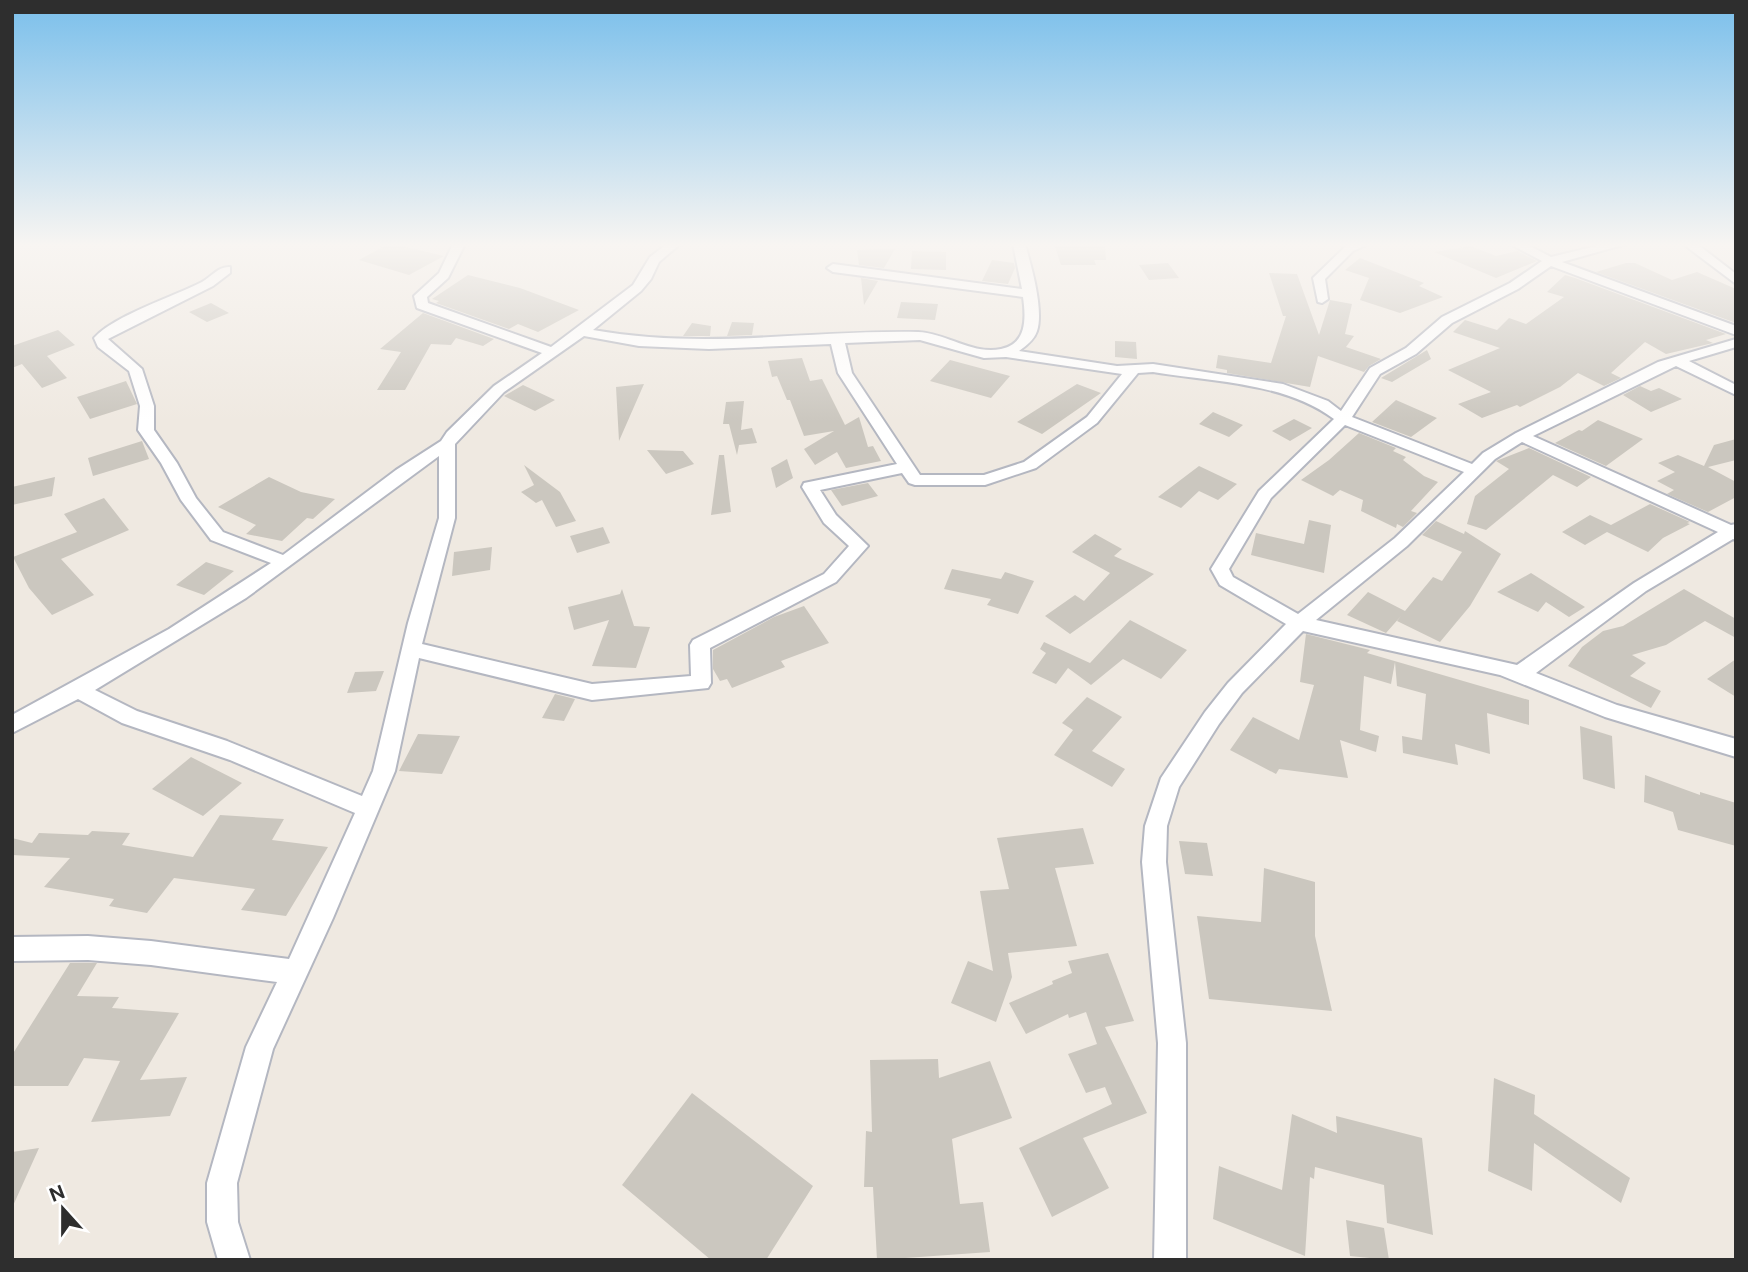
<svg xmlns="http://www.w3.org/2000/svg" width="1748" height="1272" viewBox="0 0 1748 1272" font-family="'Public Sans',sans-serif">
  <rect width="100%" height="100%" fill="#efe9e1"/>
  <!-- building -->
  <path fill="#cbc7bf" d="M388,244H393L444,256L409,275L359,260Z
    M1054,244H1105L1106,260H1094L1096,265H1061Z
    M1471,246L1496,256L1517,251L1537,261L1496,278L1434,252Z
    M895,249L884,268L859,265L857,250Z
    M912,251L946,252V270L911,269Z
    M1360,258L1424,283L1419,286L1443,297L1400,313L1360,300L1369,278L1345,270Z
    M992,260L1014,263L1015,268L1008,284L982,281Z
    M1168,263L1179,278L1149,280L1139,265Z
    M1626,263H1635L1672,280L1697,272L1736,289V323L1596,272Z
    M1269,273L1297,274L1319,335L1330,300L1352,304L1345,334L1354,336L1346,347L1381,359L1369,366L1364,372L1318,356L1310,387L1227,373V370L1216,368L1218,355L1271,363L1286,316H1283Z
    M468,275L520,288L579,310L538,332L518,324L509,329L436,303L439,301L432,299Z
    M1565,275L1575,278L1726,334L1706,340L1713,343L1666,354L1645,342L1611,373L1621,378L1604,386L1578,373L1560,387L1520,407L1517,405L1482,418L1458,404L1491,392L1448,370L1500,348L1453,332L1465,320L1497,330L1509,318L1526,324L1564,297L1547,292Z
    M861,278L878,281L864,305Z
    M901,302L938,304L935,320L897,318Z
    M211,303L229,313L207,322L189,312Z
    M423,313L494,339L483,346L456,338L451,345L431,344L405,390H377L401,352L380,349Z
    M732,322L754,323L752,335L727,336Z
    M692,323L711,326L710,336H683Z
    M58,330L75,345L47,356L67,378L42,388L22,364L12,368V346Z
    M1115,341L1136,342L1137,359L1115,357Z
    M1427,350L1431,359L1392,382L1381,378Z
    M802,358L810,381L822,379L845,425L859,417L868,447L873,446L881,461L846,468L837,452L815,465L804,449L834,431L804,436L790,400H787L777,376L772,377L768,361Z
    M950,360L1010,376L991,398L930,381Z
    M126,381L137,404L90,419L77,397Z
    M644,384L619,441L616,387Z
    M1077,384L1101,393L1042,434L1017,422Z
    M523,385L555,400L535,411L504,396Z
    M1640,386L1651,391L1659,388L1682,399L1651,412L1623,395Z
    M1396,400L1437,418L1411,437L1372,422Z
    M744,401L741,430L752,428L757,443L739,445L737,455L729,424H723L726,402Z
    M1213,412L1243,425L1229,437L1199,424Z
    M1294,419L1312,428L1290,441L1272,431Z
    M1598,420L1643,439L1606,466L1555,443L1579,430L1582,431Z
    M1359,433L1396,448L1393,451L1406,457L1403,460L1424,476L1438,482L1411,511L1417,513L1403,527L1397,524L1396,528L1361,511L1363,500L1340,490L1333,496L1301,480L1329,460Z
    M1736,439V460L1708,467L1736,482V497L1708,512L1667,494L1674,490L1657,481L1675,472L1658,463L1678,455L1704,466L1714,445Z
    M142,441L149,459L93,476L88,458Z
    M1529,448L1591,477L1577,487L1553,475L1486,530L1467,524L1475,496L1509,469L1496,461Z
    M647,450L683,451L694,464L666,474Z
    M719,455H724L731,512L711,515Z
    M787,459L793,478L776,488L771,468Z
    M524,465L560,492L576,521L556,527L542,500L536,503L521,492L534,485Z
    M1199,466L1237,484L1218,500L1199,491L1181,508L1158,497Z
    M55,477L52,496L12,505V487Z
    M269,477L301,492L335,499L313,519L307,518L282,541L246,534L256,525L218,507Z
    M868,483L878,496L842,506L831,490Z
    M104,498L129,530L61,559L94,595L52,615L29,588L13,557L77,532L64,514Z
    M1650,504L1690,522L1687,523L1690,524L1663,538L1648,552L1607,532L1585,545L1562,532L1590,515L1611,525Z
    M1309,520L1331,525L1324,573L1251,555L1256,533L1304,544Z
    M1436,521L1464,534L1465,531L1501,554L1470,606L1440,642L1397,621L1401,616L1386,633L1347,615L1368,592L1405,611L1433,577L1442,581L1462,552L1422,535Z
    M603,527L610,543L577,553L570,536Z
    M1095,534L1122,549L1114,556L1154,574L1070,634L1045,616L1075,595L1084,601L1110,573L1072,552Z
    M492,547L490,570L452,576L454,552Z
    M206,562L234,571L204,595L176,585Z
    M952,569L1001,579L1005,572L1034,581L1018,614L987,605L991,599L944,589Z
    M1531,573L1585,607L1569,617L1546,602L1538,612L1497,592Z
    M622,589L634,626L650,627L636,668L592,666L609,620L574,630L568,607L620,594Z
    M1684,589L1736,619V638L1705,621L1666,645L1632,655L1646,663L1630,676L1661,691L1651,708L1568,666L1582,647L1603,631L1623,626Z
    M804,606L829,643L781,661L785,667L732,688L727,679L720,681L713,669V650L774,617Z
    M1130,620L1187,650L1161,679L1123,659L1091,685L1068,668L1056,684L1032,673L1046,653L1040,649L1044,642L1090,663Z
    M1306,634L1370,650L1367,653L1529,700V725L1487,713L1490,754L1455,744L1458,765L1403,753L1402,736L1422,740L1426,694L1397,686L1395,662L1391,684L1364,676L1360,730L1379,736L1376,752L1340,740L1348,778L1279,769L1276,774L1230,750L1253,717L1299,740L1314,685L1300,682Z
    M1736,659V697L1707,679Z
    M384,671L376,691L347,693L355,672Z
    M555,694L575,699L564,721L542,718Z
    M1087,697L1122,717L1092,751L1125,769L1112,787L1054,755L1073,730L1062,723Z
    M1580,726L1612,736L1615,789L1583,779Z
    M418,734L460,736L442,774L399,771Z
    M191,757L242,783L203,816L152,789Z
    M1645,775L1700,795V792L1736,803V846L1678,830L1673,812L1644,802Z
    M220,815L284,819L272,840L328,847L286,916L241,910L255,889L174,878L147,913L109,906L114,899L44,887L70,858L12,855V838L32,843L39,833L88,835L92,831L130,833L122,845L193,857Z
    M1083,828L1094,864L1055,868L1077,946L1008,953L1012,977L996,1022L951,1003L968,961L993,971L980,891L1009,889L997,838Z
    M1179,841L1207,843L1213,876L1185,874Z
    M1264,868L1315,882V936L1332,1011L1209,999L1197,916L1261,922Z
    M1108,953L1134,1021L1105,1027L1147,1113L1083,1138L1109,1188L1052,1217L1019,1148L1112,1104L1105,1087L1086,1093L1068,1054L1097,1044L1086,1012L1069,1018L1068,1014L1026,1034L1009,1003L1053,984L1052,981L1072,973L1068,961Z
    M70,963H97L77,996L119,997L112,1008L179,1013L140,1080L187,1077L170,1116L91,1122L120,1061L84,1058L68,1086H12V1055Z
    M938,1059L939,1078L990,1061L1012,1118L952,1139L960,1204L983,1202L990,1252L877,1260L873,1187H864L866,1131L872,1132L870,1060Z
    M1494,1078L1535,1095L1534,1114L1630,1178L1621,1203L1534,1143L1532,1191L1488,1171Z
    M692,1093L813,1186L766,1260H711L622,1185Z
    M1292,1114L1337,1133L1336,1116L1422,1138L1433,1235L1387,1223L1384,1185L1315,1167L1314,1179L1310,1177L1305,1256L1213,1219L1219,1166L1282,1190Z
    M39,1148L12,1208V1152Z
    M1346,1220L1384,1228L1389,1260L1350,1256Z"/>
  <g fill="none" stroke-linecap="round" stroke-linejoin="round">
    <defs>
      <path id="street" d="M453,244H465L448,278L427,297L428,303L551,347L633,285L650,257L667,244H680L659,262L651,279L641,291L593,330C706,350 806,330 918,332C946,333 972,355 1001,349C1027,344 1026,318 1023,297L833,272L827,268L833,264L1022,289L1013,244H1025C1031,265 1044,310 1037,331C1034,340 1026,346 1019,351L1117,366L1153,364L1283,384L1328,401L1341,411L1370,368L1406,348L1442,317L1510,283L1542,261L1510,244H1526L1551,257L1605,244H1626L1562,262L1736,326V335L1551,266L1518,289L1452,323L1416,354L1380,374L1352,417L1472,464L1483,453L1516,433L1658,362L1736,339V347L1689,361L1736,385V395L1676,366L1533,436L1731,525L1736,524V540L1733,539L1646,591L1536,673L1617,705L1736,739V757L1605,717L1500,675L1303,631L1242,693L1219,724L1179,787L1167,826L1166,862L1186,1043V1260H1154L1158,1043L1142,862L1145,826L1161,778L1205,712L1228,683L1286,624L1220,585L1211,569L1259,491L1334,419C1284,382 1213,382 1153,372L1138,373L1097,423L1036,468L985,485H915L909,483L902,473L820,490L836,515L868,546L836,582L710,648L711,683L708,688L592,700L419,658L395,771L333,918L273,1049L237,1183L238,1222L250,1260H218L207,1222V1183L246,1047L277,982L151,965L88,960L12,961V937L88,936L151,941L289,959L355,813L230,760L122,723L78,699L12,733V715L169,629L271,563L211,540L181,500L161,463L138,430L140,406L129,371L98,347L94,338C115,315 173,297 202,282C212,276 219,266 230,267V273L213,286L108,339L142,369L154,406V430L177,463L196,498L223,532L283,555L396,470L441,441L447,432L494,386L542,353L417,308L414,296L439,273ZM584,336L639,346L709,349L831,344L838,373L897,464L804,483L802,487L824,523L849,546L824,574L693,640L690,645L691,676L592,684L422,644L455,518V444L504,392ZM920,340L984,358L1006,357L1122,374L1087,417L1024,462L984,475H920L852,373L845,343ZM1345,425L1464,472L1395,538L1298,614L1233,577L1229,569L1271,498ZM1522,442L1718,532L1634,583L1517,665L1316,620L1407,546L1495,459ZM439,456V518L408,623L373,771L362,796L227,741L137,711L95,690L246,598Z
        M1351,244H1368L1353,251L1325,279L1328,299L1322,303L1318,302L1313,278L1345,247Z
        M1683,244H1697L1736,274V284Z"/>
    </defs>
    <!-- street casing -->
    <use href="#street" stroke="#b4b7c1" stroke-width="4"/>
    <!-- street -->
    <use href="#street" fill="#fff" fill-rule="evenodd"/>
  </g>
  <!-- sky -->
  <linearGradient id="sky" x2="0" y2="1"><stop stop-color="#7abfeb"/><stop offset="0.58" stop-color="#f8f5f2"/><stop offset="1" stop-color="#f8f5f2" stop-opacity="0"/></linearGradient>
  <rect width="1748" height="422" fill="url(#sky)"/>
  <!-- border -->
  <rect width="1748" height="1272" fill="none" stroke="#2e2e2e" stroke-width="28"/>
  <!-- north arrow -->
  <g transform="translate(63 1209) rotate(339)" stroke="#ffffff" stroke-width="5" paint-order="stroke">
  <path d="M0-5L12 26L0 18L-12 26Z" fill="#2e2e2e"/>
  <text y="-10" font-size="19" font-weight="bold" text-anchor="middle" fill="#2e2e2e">N</text>
  </g>
</svg>
